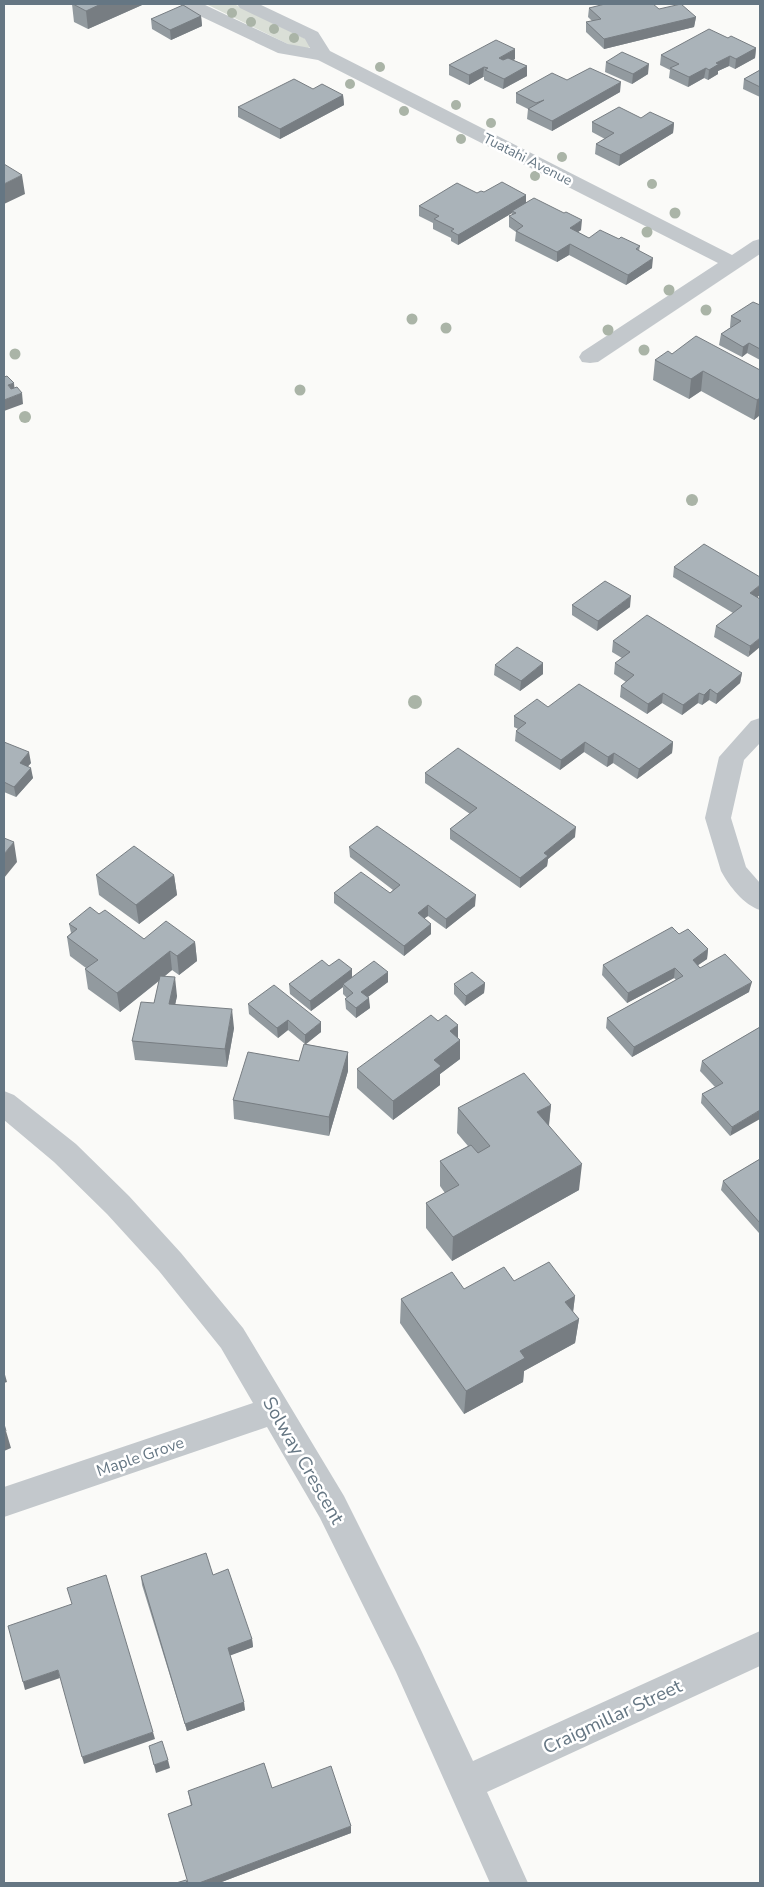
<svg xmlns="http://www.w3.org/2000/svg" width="764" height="1887" viewBox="0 0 764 1887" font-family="'Nunito Sans',sans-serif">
  <rect width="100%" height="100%" fill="#fafaf8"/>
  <!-- green -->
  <path fill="#dadfd7" d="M206,4H234L308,40L310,47L306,49L296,48Z"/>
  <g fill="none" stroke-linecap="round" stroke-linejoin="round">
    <!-- street -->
    <path fill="#c3c8cc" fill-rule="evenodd" d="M180,4H203L288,44L310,48L305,39L240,8L237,4H259L318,32L330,51L732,255L753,241L760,239V254L598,362L590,363L582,362L579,357L582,352L718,263L318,60L278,53L183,8Z
      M760,718V743L744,760L731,818L746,867L760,883V910C744,905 729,886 721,871L705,818L719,757L751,721Z
      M4,1091L14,1095L76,1144L129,1196L181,1253L243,1328L344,1496L420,1648L473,1761L760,1631V1666L487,1792L528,1883H490L396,1672L320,1518L267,1427L4,1517V1487L253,1403L221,1348L159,1271L107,1214L54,1162L4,1120Z"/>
  </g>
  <!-- trees -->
  <g fill="#aab4a7">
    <circle cx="232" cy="13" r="5"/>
    <circle cx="251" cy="22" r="5"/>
    <circle cx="274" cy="29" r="5"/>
    <circle cx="294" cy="38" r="5"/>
    <circle cx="380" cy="67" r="5"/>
    <circle cx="350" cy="84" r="5"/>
    <circle cx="456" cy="105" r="5"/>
    <circle cx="404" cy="111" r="5"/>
    <circle cx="491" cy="123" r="5"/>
    <circle cx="461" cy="139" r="5"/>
    <circle cx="562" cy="157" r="5"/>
    <circle cx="535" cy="176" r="5"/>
    <circle cx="652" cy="184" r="5"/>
    <circle cx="675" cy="213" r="5.5"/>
    <circle cx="647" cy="232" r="5.5"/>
    <circle cx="669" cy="290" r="5.5"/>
    <circle cx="706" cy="310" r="5.5"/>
    <circle cx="412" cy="319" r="5.5"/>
    <circle cx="446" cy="328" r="5.5"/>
    <circle cx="608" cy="330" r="5.5"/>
    <circle cx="644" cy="350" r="5.5"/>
    <circle cx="15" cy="354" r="5.5"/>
    <circle cx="300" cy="390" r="5.5"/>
    <circle cx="25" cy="417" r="6"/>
    <circle cx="692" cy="500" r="6"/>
    <circle cx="415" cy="702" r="7"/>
  </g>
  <!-- wall -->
  <path fill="#929a9f" d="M72,4H142V5L88,29L74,22Z
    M589,8L659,9L696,17L694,27L604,49L586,32V22L592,21L588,17Z
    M201,16L202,26L171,40L152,29L151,19Z
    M728,38L756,48L755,58L735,69L729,66L718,71V74L708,80L704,78L688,87L669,78L670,70L660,65L661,55Z
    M515,59L513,60L527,66V76L503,89L484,80V77H483L469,85L449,75V65Z
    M606,62L648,74L632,84L605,72Z
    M760,70V97L743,89L744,79Z
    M567,80L620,92L552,131L527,119L528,109L516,103V93Z
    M313,89L343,95L344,105L280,139L238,117V107Z
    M641,118L674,123L673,133L619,166L595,154L596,144L605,139L592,132V122Z
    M484,192L526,195V202L581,230L578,232L589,238L619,239L640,246L639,251L652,268L626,285L569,255L557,262L515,241L516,232L509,227V216L512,215V213L458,245L451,241V238L433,229V223L419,216V206Z
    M760,305V360L747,353L742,357L719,345L721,334L731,327H730L731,316Z
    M672,354L760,370V415L754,420L701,391L689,399L653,380L655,360Z
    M674,567L760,599L748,657L714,637L716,626L733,613L673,577Z
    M572,605L630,607L597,631L572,615Z
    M613,641L742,673L740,683L716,704L709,700L702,705L698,703L682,715L662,703L647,714L620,697L621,686L626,682L614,674L615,663L622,658L612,652Z
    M495,665L543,674L520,691L494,675Z
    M548,707L673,742L672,753L637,779L613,763L607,767L584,752L560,770L515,741L516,731L518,729L514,727V716Z
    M4,742L31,763L28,766L33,778L16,797L4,792Z
    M425,773L575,837L548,859L547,866L520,888L450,839V829L470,814L425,783Z
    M349,847L475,906L446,929L428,916L424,918L431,924V934L404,956L334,903V893H390L393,890L350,857Z
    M96,875H174L177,895L139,924L99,895Z
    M99,914L144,939L195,942L197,961L179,975L172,970L165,976L177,996L175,1005L234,1028L227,1067L135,1060L132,1041L154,1003L159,981L120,1012L88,989L85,969L86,968L70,956L67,937L71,933L69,924Z
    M679,934L708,949L707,959L698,965L700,968L749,992L632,1057L606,1028L607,1018L676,980L674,978L627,1003L602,975L603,965Z
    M329,966L352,969V977L388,972V982L368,997L370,1008L356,1018L346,1009L345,999L347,998L343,994V987L311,1011L290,994L289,984Z
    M485,983L484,993L465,1006L454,994V984Z
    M248,1004L321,1032L305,1044L348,1052V1071L329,1136L234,1119L233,1100L299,1061L305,1044L288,1030L278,1038L249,1014Z
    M760,1027L730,1136L701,1103L702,1094L715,1087L700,1071L702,1061Z
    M458,1038L460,1040V1059L440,1074V1085L393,1120L357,1088V1069Z
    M551,1105L549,1126L579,1190L452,1261L426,1228V1203L445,1193L440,1186V1161L468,1146L457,1133L458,1108Z
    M760,1159V1232L759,1233L721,1190L723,1181Z
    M514,1281L575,1296L573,1312L579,1319L575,1343L524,1371L523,1382L464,1414L400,1323L401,1299Z
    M213,1575L252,1639L253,1647L230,1655L245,1710L187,1731L142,1585L141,1576Z
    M188,1791L351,1833L219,1883H188L168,1814L191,1806Z"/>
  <!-- shaded-wall -->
  <path fill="#777d82" d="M101,4H142V5L88,29L86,11Z
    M201,16L202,26L171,40L170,30Z
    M696,17L694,27L604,49V39Z
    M756,48L755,58L735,69L736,59Z
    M515,49V59L499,68V58Z
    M730,56L729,66L718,71V74L708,80L709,70L716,63Z
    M649,64L648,74L632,84L633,74Z
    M527,66V76L503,89L504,79Z
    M484,67L483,77L469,85V75Z
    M706,68L704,78L688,87L689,77Z
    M621,82L620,92L552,131V121Z
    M343,95L344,105L280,139V129Z
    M674,123L673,133L619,166L620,155Z
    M22,175L25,194L4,204V184Z
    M526,195V205L512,211V213L458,245V235Z
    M582,220L581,230L569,238L570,228Z
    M570,244L569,255L557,262V252Z
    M653,258L652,268L626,285L628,275Z
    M749,343L747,353L742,357L743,347Z
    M703,371L701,391L689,399L691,379Z
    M14,383L15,394L8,385Z
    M22,393L23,404L4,411V400Z
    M760,398V415L754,420L757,400Z
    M760,585V595L749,604L750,593Z
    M631,596L630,607L597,631L598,621Z
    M760,638V647L748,657L750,646Z
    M543,663V674L520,691L521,681Z
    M742,673L740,683L716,704L717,694Z
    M710,689L709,700L702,705L704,695Z
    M663,693L662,703L647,714L648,704Z
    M699,693L698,703L682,715L683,705Z
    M585,742L584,752L560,770L561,760Z
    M673,742L672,753L637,779L639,769Z
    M29,752L31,763L21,774L20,763Z
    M614,753L613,763L607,767L608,757Z
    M31,768L33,778L16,797L14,787Z
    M576,827L575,837L548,859L547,866L520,888V878L544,853Z
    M14,842L17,862L4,878V854Z
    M174,875L177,895L139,924L136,905Z
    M476,895L475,906L446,929V919Z
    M428,905V916L418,923V913Z
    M431,924V934L404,956V946Z
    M195,942L197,961L179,975L177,956Z
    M708,949L707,959L691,970L693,960Z
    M170,951L172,970L120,1012L117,993Z
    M675,968L674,978L627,1003L628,993Z
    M352,969V980L343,984V987L311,1011L310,1001Z
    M388,972V982L361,1002V992Z
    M175,977L177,996L171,1023L169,1004Z
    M752,982L749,992L632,1057L634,1047Z
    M485,983L484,993L465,1006L466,996Z
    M369,998L370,1008L356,1018V1008Z
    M232,1009L234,1028L227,1067L225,1049Z
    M288,1020V1030L278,1038L277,1028Z
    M321,1022V1032L305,1045V1035Z
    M458,1025V1042L460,1040V1059L440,1074V1085L393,1120V1101L434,1060L450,1031Z
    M348,1052V1071L329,1136V1117Z
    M551,1105L548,1131L537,1112Z
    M760,1110V1119L730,1136L732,1127Z
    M582,1164L579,1190L452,1261L453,1237Z
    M575,1296L572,1320L565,1302Z
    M579,1319L575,1343L524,1371L523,1382L464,1414L466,1391L520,1351Z
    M4,1371L7,1382L4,1383Z
    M6,1431L11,1448L4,1451V1432Z
    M252,1639L253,1647L229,1656L228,1648Z
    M58,1670L60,1678L25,1690L23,1682Z
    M244,1702L245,1710L187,1731L185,1724Z
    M153,1732L155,1739L84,1764L82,1757Z
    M168,1760L170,1768L156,1773L154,1765Z
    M351,1826V1833L219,1883H199Z"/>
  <!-- building -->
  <path fill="#aab3b9" stroke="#777d82" d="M73,4H101L86,11Z
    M605,4H653L659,9L681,4L696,17L604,39L586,22L601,19L589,8Z
    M183,5L201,16L170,30L151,19Z
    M709,29L728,38L731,36L756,48L736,59L730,56L716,63L719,64L709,70L706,68L689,77L670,68L679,64L661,55Z
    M496,40L515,49L499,58L503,60L508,58L527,66L504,79L485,70L488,68L484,67L469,75L449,65Z
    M622,52L649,64L633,74L606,62Z
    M590,68L621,82L552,121L528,109L544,100L536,103L516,93L552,73L567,80Z
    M760,70V87L744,79Z
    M294,79L313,89L322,84L343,95L280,129L238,107Z
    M619,107L641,118L650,112L674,123L620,155L596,144L614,133L592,122Z
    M4,164L22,175L4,184Z
    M502,182L526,195L458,235L451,231L454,229L434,219L439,216L419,206L457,183L477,193L481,191L484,192Z
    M534,198L564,213L566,212L582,220L570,228L589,238L600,230L619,239L621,237L640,246L636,249L653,258L628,275L570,244L557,252L516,231L523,226L509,216L516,213L512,211Z
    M753,302L760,305V349L749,343L743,347L721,334L741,321L731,316Z
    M696,336L760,370V398L757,400L703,371L691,379L655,360L668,351L672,354Z
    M7,376L14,383L8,385L11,389L17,387L22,393L4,400V377Z
    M704,544L760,577V585L750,593L760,599V638L750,646L716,626L742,606L674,567Z
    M605,581L631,596L598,621L572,605Z
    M647,615L742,673L717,694L710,689L704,695L699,693L683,705L663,693L648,704L621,686L634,675L615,663L630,652L613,641Z
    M517,647L543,663L521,681L495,665Z
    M579,684L673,742L639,769L614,753L608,757L585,742L561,760L516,731L526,723L514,716L537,699L548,707Z
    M4,742L29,752L20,763L31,768L14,787L4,782Z
    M458,748L576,827L544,853L548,856L520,878L450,829L477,808L425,773Z
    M377,826L476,895L446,919L428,905L418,913L431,924L404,946L334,893L361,872L390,893L400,885L349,847Z
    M4,838L14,842L4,854Z
    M134,846L174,875L136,905L96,875Z
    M90,907L99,914L105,910L144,939L166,921L195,942L177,956L170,951L117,993L85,969L98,960L67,937L77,929L69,924Z
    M672,927L679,934L688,929L708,949L693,960L700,968L725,954L752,982L634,1047L607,1018L683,976L675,968L628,993L603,965Z
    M339,959L352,969L310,1001L289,984L322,960L329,966Z
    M374,961L388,972L361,992L369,998L356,1008L345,999L353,993L343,984Z
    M472,972L485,983L466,996L454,984Z
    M160,976L175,977L169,1004L232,1009L225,1049L132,1041L141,1002L154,1003Z
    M274,985L321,1022L305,1035L288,1020L277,1028L248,1004Z
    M431,1015L438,1021L446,1015L458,1025L450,1031L460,1040L434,1060L441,1066L393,1101L357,1069Z
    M760,1027V1110L732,1127L702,1094L723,1083L702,1061Z
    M304,1044L348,1052L329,1117L233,1100L248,1052L299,1061Z
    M524,1073L551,1105L537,1112L582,1164L453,1237L426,1203L459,1185L440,1161L471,1145L478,1153L490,1146L458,1108Z
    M760,1159V1223L723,1181Z
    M549,1262L575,1296L565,1302L579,1319L520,1351L525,1358L466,1391L401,1299L452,1272L464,1289L504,1267L514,1281Z
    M4,1424L6,1431L4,1432Z
    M206,1553L213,1575L228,1569L252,1639L228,1648L244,1702L185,1724L141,1576Z
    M106,1575L153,1732L82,1757L58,1670L23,1682L8,1626L72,1604L67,1588Z
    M162,1741L168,1760L154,1765L149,1746Z
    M264,1763L272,1788L331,1766L351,1826L199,1883H188L168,1814L192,1805L188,1791Z
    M186,1880L187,1883H176Z"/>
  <g text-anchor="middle" stroke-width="5" stroke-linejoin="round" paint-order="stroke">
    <!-- far-street labels -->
    <g font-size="14" fill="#657683" stroke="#fff">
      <text transform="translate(528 159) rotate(27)" y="5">Tuatahi Avenue</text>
    </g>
    <!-- street labels -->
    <g font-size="16" fill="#657683" stroke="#fff">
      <text transform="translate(140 1456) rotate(-19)" y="6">Maple Grove</text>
    </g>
    <!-- near-street labels -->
    <g font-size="19" fill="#657683" stroke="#fff">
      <text transform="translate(304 1460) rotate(60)" y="7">Solway Crescent</text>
      <text transform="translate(612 1716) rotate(-25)" y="7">Craigmillar Street</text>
    </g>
  </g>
  <!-- border -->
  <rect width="764" height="1887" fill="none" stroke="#657683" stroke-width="10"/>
</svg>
